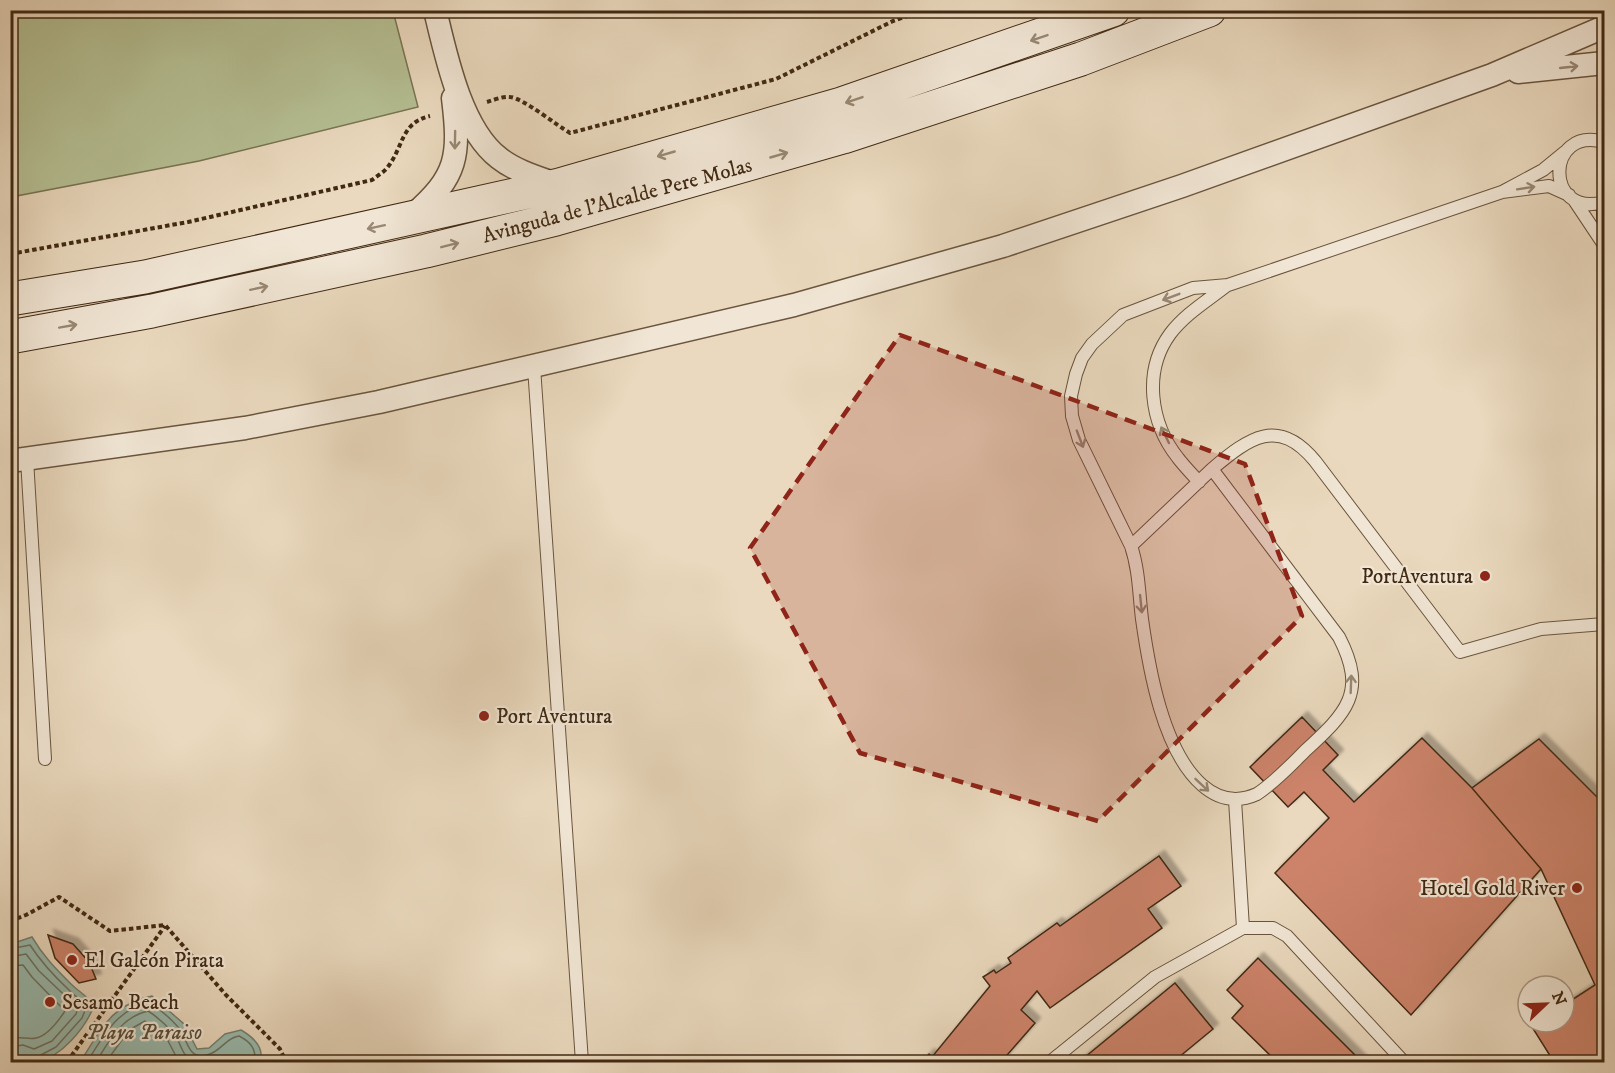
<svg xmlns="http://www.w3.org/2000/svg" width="1615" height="1073" viewBox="0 0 1615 1073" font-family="'IM FELL DW Pica',serif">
  <defs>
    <filter id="shadow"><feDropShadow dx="5.5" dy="-5.5" stdDeviation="1.5" flood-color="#0004"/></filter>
  </defs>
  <rect width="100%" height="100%" fill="#ead9be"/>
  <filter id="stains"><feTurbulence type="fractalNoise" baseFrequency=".00333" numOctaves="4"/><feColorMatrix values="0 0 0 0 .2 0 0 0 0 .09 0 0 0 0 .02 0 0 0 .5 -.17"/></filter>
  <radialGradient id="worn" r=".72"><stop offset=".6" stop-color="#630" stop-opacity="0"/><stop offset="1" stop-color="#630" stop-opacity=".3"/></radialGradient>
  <!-- green -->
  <path fill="#b5bf93" stroke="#7a7453" stroke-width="1.5" d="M11,10L393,11L418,107L199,161L11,197Z"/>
  <!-- water -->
  <path fill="#98baae" stroke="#758070" stroke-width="1.5" d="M32,937C43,956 56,969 71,984C81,994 87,994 93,1008C85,1028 61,1057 39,1061C30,1063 21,1059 11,1060V944Z
    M152,996L184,1024L197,1049L209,1048L225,1034L241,1030C253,1037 265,1047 260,1062H80C101,1030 111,1004 152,996Z"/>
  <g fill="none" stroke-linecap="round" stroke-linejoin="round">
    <!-- shore -->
    <path stroke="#6c7260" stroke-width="1.5" d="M10,949L30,945C41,962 54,976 69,990C75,997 82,999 86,1008L82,1018L56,1047L39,1056L37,1062
      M10,957L26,954L39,971L78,1008L76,1014L52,1041L34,1049L23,1045L10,1047
      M10,966L23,965L32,977L65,1011C59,1020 48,1036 36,1038C29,1040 20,1036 10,1038
      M87,1062C103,1037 117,1008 150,1003C160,1009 171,1019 179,1028C188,1039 187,1060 207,1055C221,1052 225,1038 239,1036C251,1042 256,1049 255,1062
      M96,1062C109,1041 121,1017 148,1011C156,1016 166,1025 173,1033C183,1044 180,1057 196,1062
      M106,1062L129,1030L145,1021L167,1039L179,1062"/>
  </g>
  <!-- building -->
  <path fill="#cc836a" stroke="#402913" stroke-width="1.5" filter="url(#shadow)" d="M1302,717L1338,755L1323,770L1354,802L1422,738L1472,788L1541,869L1411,1015L1275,873L1329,818L1304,792L1288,807L1250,767Z
    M1539,739L1604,804V1062H1554L1532,1027L1539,1022H1564V1005L1595,985L1541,869L1472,788Z
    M1159,856L1181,886L1148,909L1162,928L1050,1008L1037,991L1021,1010L1035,1023L1001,1062H922L929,1054L932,1057L990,986L983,977L994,970L996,973L1011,963L1008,958L1057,923L1060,926Z
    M48,935L73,944L89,962L96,979L79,983L55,958Z
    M1258,958L1362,1062H1277L1232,1018L1243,1006L1227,990Z
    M1175,983L1213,1029L1173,1062H1079Z"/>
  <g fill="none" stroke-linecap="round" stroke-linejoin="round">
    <defs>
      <path id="lane" d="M1604,142C1545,125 1544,219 1604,202
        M1565,152L1543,170L1502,192L1549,186L1569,195
        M1574,200L1604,245
        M1604,208L1603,213L1604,232
        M534,367L582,1062
        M27,459L45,759
        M1212,469C1249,438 1278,416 1315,461L1460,652L1541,629L1604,624
        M1199,482C1192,474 1184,466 1178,458C1150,423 1143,371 1170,334C1185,314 1207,301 1226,286
        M1131,546L1212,469L1339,637C1368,693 1346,713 1305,751C1290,766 1275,782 1257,794C1237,803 1219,800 1202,785C1163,751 1149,669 1142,619C1139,594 1139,570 1131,546L1079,440L1072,416L1071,396L1076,374L1082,358L1092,344L1123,315L1193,288L1228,285L1502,192
        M1235,800L1243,928
        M1050,1062L1155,977L1243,928H1273L1287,936L1404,1062"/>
      <path id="street" d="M435,10C446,56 461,129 499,158C515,171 539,178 559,185
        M1518,72L1604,63
        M413,215C458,176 460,156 453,98
        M10,461L245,428L379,402L794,305L1003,246L1182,186L1492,75L1604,27"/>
      <path id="secondary" d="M10,299L145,277L559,185L841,104L1113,10
        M10,337L152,311L426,251L556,219L843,137L1081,59L1209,10"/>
    </defs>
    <!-- lane casing -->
    <use href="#lane" stroke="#6a553e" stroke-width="14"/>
    <!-- street casing -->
    <use href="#street" stroke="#6a553e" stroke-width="25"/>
    <!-- secondary casing -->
    <use href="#secondary" stroke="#402913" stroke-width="35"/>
    <!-- path -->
    <path stroke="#402913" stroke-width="4" stroke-dasharray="4.5 3" stroke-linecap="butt" d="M487,102C494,100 503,96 510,97C521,97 558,126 570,133L776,79L893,21L924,10
      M10,254L188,222L372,180C377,176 383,173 387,168C404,147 400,123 430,116
      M10,921L26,915L59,897L110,931L165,925L226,995L280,1049L286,1062
      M67,1062L165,926"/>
    <!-- lane -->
    <use href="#lane" stroke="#f1e6d5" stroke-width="12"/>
    <!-- street -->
    <use href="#street" stroke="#f1e6d5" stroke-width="22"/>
    <!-- secondary -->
    <use href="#secondary" stroke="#f1e6d5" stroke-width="33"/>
  </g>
  <!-- one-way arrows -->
  <defs><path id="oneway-shaft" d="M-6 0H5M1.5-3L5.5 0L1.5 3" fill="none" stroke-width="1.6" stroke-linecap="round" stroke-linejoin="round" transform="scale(1.5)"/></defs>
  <g stroke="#988874">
    <use href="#oneway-shaft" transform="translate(1039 38) rotate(161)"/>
    <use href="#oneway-shaft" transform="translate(1569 67) rotate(-6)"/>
    <use href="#oneway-shaft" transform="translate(854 100) rotate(161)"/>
    <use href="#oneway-shaft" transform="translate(455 140) rotate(91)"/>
    <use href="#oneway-shaft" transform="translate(666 154) rotate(164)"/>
    <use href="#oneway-shaft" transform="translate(779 155) rotate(-16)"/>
    <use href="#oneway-shaft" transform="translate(1526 188) rotate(-9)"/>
    <use href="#oneway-shaft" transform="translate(376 227) rotate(168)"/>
    <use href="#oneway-shaft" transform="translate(450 245) rotate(-14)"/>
    <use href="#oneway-shaft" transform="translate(259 288) rotate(-12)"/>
    <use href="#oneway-shaft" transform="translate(1171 297) rotate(159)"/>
    <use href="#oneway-shaft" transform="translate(68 326) rotate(-10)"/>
    <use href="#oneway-shaft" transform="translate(1165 435) rotate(-116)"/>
    <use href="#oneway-shaft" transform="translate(1080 439) rotate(69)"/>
    <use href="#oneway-shaft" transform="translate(1141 604) rotate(84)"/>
    <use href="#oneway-shaft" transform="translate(1351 684) rotate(-88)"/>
    <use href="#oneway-shaft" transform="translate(1202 785) rotate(43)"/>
  </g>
  <!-- marked area -->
  <path fill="#8f2418" fill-opacity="0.2" stroke="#8f2418" stroke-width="4.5" stroke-dasharray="12 8" stroke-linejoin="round" d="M900,335L1245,464L1302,616L1098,821L860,753L750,548Z"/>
  <!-- markers -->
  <g fill="#8f2418" stroke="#f1e6d5" stroke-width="2">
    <circle cx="1485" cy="576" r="6"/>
    <circle cx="484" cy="716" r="6"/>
    <circle cx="1577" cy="888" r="6"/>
    <circle cx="72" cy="960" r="6"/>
    <circle cx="50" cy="1002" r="6"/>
  </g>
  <g text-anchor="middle" stroke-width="4.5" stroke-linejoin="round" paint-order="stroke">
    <!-- street labels -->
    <g font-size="21" fill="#402913" stroke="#f1e6d5">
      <text transform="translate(617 200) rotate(-15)" y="7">Avinguda de l'Alcalde Pere Molas</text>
    </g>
    <!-- poi labels -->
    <g font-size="21" fill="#402913" stroke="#f1e6d5" text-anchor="start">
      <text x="1473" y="583" text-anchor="end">PortAventura</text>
      <text x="496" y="723">Port Aventura</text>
      <text x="1565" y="895" text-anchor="end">Hotel Gold River</text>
      <text x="84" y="967">El Galeón Pirata</text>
      <text x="62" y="1009">Sesamo Beach</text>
    </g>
    <!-- water labels -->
    <g font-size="22" font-style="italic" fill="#564d3a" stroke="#f1e6d5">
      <text x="144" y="1039">Playa Paraiso</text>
    </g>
  </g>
  <!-- margin -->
  <rect width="1615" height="1073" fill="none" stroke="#ead9be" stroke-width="36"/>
  <rect x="12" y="12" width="1591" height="1049" fill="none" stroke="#402913" stroke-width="3"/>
  <rect x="18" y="18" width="1579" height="1037" fill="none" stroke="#402913" stroke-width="1.5"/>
  <!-- north arrow -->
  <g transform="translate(1546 1004) rotate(67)"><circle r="28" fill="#f1e6d5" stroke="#aa9a87" stroke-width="1.5"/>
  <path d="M0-4.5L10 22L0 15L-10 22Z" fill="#8f2418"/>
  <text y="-9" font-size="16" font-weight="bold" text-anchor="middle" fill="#402913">N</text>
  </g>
  <rect width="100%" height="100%" filter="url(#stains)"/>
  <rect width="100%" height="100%" fill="url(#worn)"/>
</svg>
